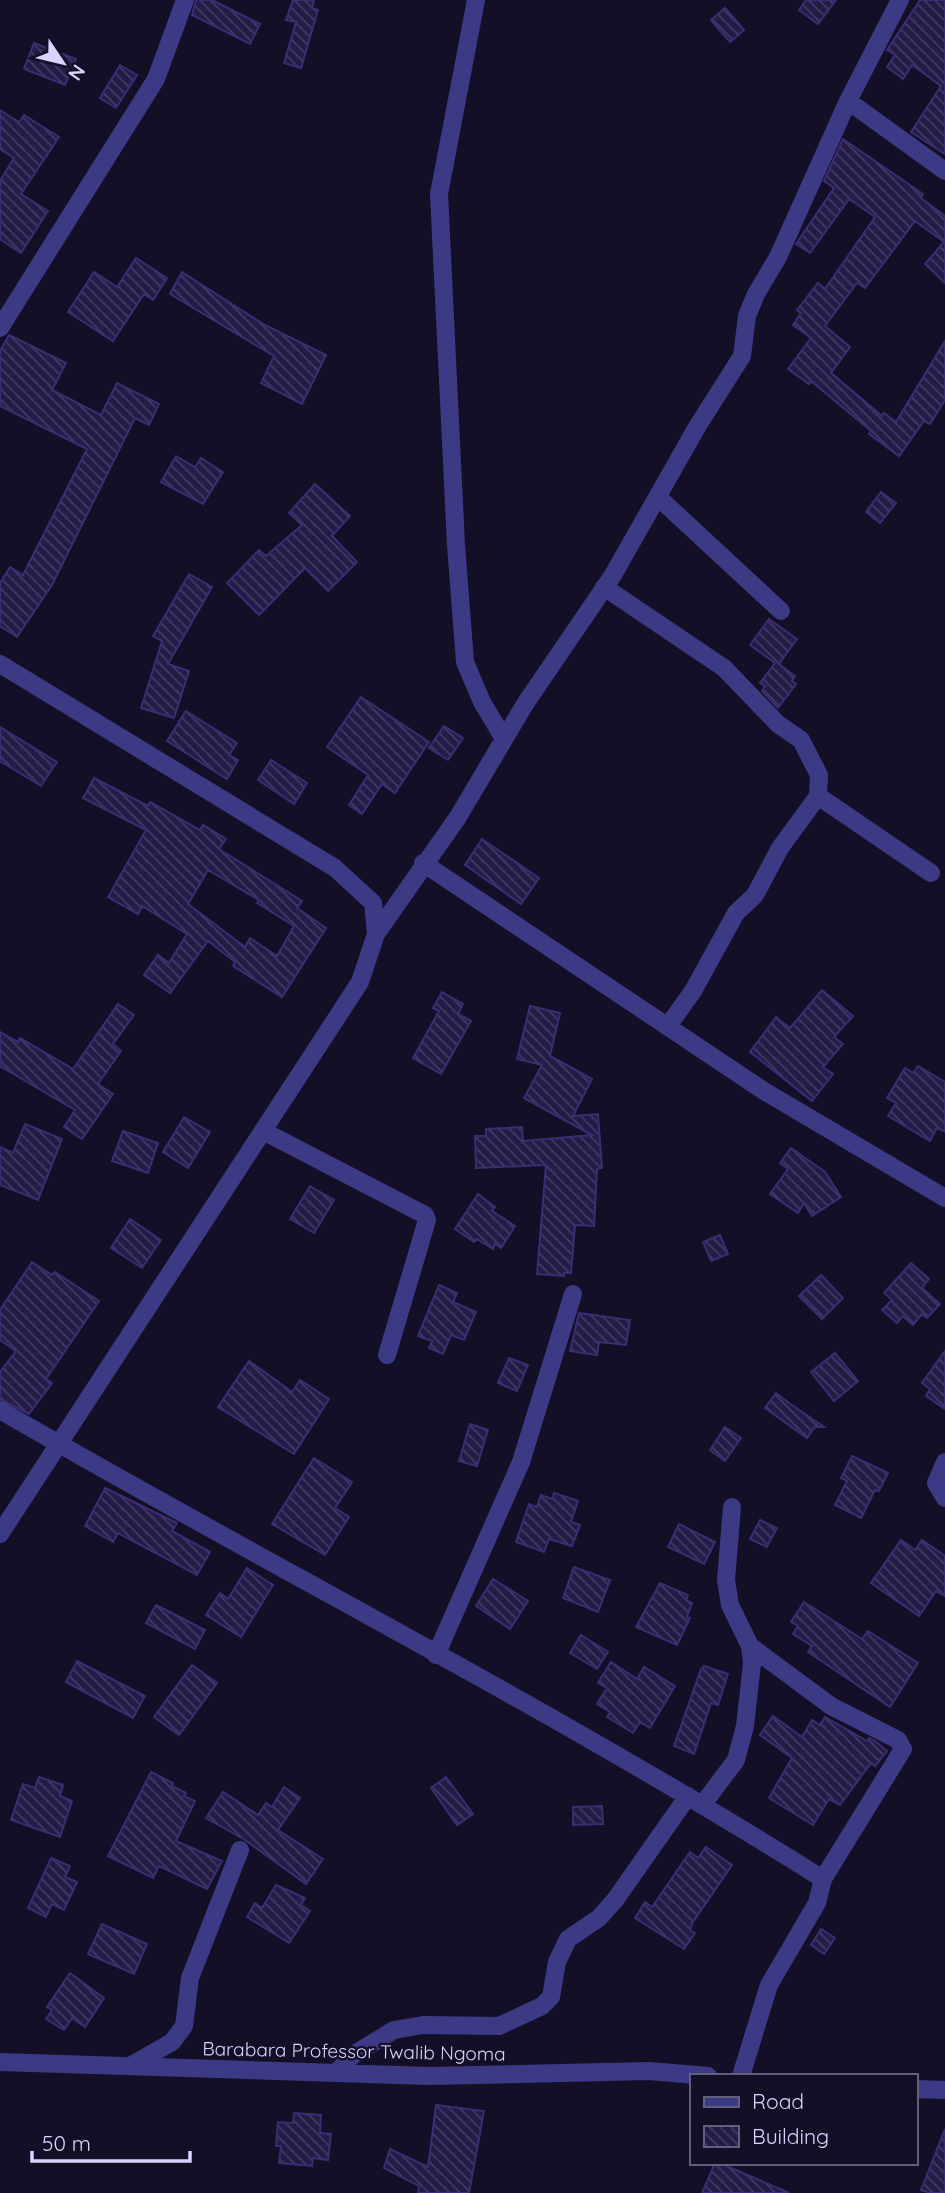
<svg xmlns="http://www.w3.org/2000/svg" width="945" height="2193" viewBox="0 0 945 2193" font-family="Quicksand,sans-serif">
  <defs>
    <pattern id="building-back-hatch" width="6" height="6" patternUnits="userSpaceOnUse" patternTransform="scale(1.75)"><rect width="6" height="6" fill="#241b47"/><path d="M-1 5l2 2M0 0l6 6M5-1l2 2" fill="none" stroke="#433b63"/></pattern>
  </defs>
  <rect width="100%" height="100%" fill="#130f26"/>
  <!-- building -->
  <path fill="url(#building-back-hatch)" stroke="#3b2d73" stroke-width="2" fill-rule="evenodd" d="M196,0H212L260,24L250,44L192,15Z
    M293,0H314L312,8L318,10L301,68L284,63L296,22L286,20Z
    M806,0H836L818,24L799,10Z
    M920,0H945V154L911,132L941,86L912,65L903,79L887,67L895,55L887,50Z
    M725,8L744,30L730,42L711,20Z
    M34,43L76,59L65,85L24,69Z
    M120,65L137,75L116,108L100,98Z
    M0,110L19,122L24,115L59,137L21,194L48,211L21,253L0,239V181L14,158L0,149Z
    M843,139L923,194L921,198L945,216V283L925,264L944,242L915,221L865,288L857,283L825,326L850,347L831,373L882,416L884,413L896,422L945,341V400L930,424L924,421L899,456L869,434L871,431L811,381L809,384L788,369L811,338L793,325L801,313L797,310L818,283L825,289L875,217L849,199L810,253L796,244L834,188L824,181Z
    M136,258L167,278L153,300L144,294L113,341L68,312L94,272L117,287Z
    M182,272L263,324L326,355L302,404L261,383L274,356L170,294Z
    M9,335L66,363L52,390L101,415L117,383L159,404L149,425L135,418L52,585L17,637L0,626V583L10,567L23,575L87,449L0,406V351Z
    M176,456L195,467L201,458L223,472L203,504L161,482Z
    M315,484L350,516L332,536L357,562L328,591L305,568L259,615L227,583L259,550L266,556L302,525L289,513Z
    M881,492L896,503L880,523L866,512Z
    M189,574L212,587L168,664L189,671L174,718L141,708L162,641L153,636Z
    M769,619L797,639L779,664L795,676L792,681L796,684L778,708L762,691L765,686L760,683L775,663L750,645Z
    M361,697L429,742L395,793L382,784L362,814L349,805L368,775L327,747Z
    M186,711L237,743L229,755L238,760L227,779L167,741Z
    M444,726L463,738L448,760L429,748Z
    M0,727L57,762L41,786L0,761Z
    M271,760L307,783L294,804L258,780Z
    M94,778L148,806L150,802L200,830L203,825L226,839L219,849L302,901L297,908L326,928L282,997L233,966L235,962L208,941L170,993L144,975L158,955L169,963L187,934L142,906L138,914L108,897L146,830L83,798ZM208,870L259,900L257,903L294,926L277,956L250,938L245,947L188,904Z
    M482,839L539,878L521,904L465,865Z
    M822,990L853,1016L834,1037L843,1044L823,1067L833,1074L812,1101L750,1052L776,1017L790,1028Z
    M442,992L463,1004L458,1014L471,1021L441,1074L413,1058L439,1011L433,1008Z
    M118,1004L134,1015L113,1044L121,1051L98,1084L113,1094L82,1139L64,1127L75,1110L0,1066V1032L18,1042L20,1038L73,1069Z
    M530,1006L560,1013L550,1056L592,1079L573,1116L598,1114L602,1168L597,1169L594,1226L575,1225L571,1273H564V1276L537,1274L546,1165L476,1168L475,1136H486V1129L522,1127L523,1141L592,1135L524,1098L542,1065L517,1059Z
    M918,1066L945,1082V1132L937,1128L930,1141L888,1116L896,1103L887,1098L905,1068L913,1073Z
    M184,1117L210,1132L188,1168L163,1152Z
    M25,1124L62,1139L38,1200L0,1185V1147L13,1153Z
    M123,1131L158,1143L148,1173L112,1161Z
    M791,1148L825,1172L841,1197L812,1216L804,1203L798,1213L770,1194L788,1169L780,1163Z
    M310,1186L334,1200L314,1233L290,1219Z
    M478,1194L495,1207L492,1211L515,1226L501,1248L495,1244L493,1249L477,1239L474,1242L455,1229Z
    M130,1219L161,1240L142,1268L111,1248Z
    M720,1235L728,1254L711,1261L703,1242Z
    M32,1262L52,1275L55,1272L99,1301L46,1379L52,1383L29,1414L0,1399V1372L16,1351L0,1340V1310Z
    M911,1263L929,1279L922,1288L940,1304L927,1318L922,1314L913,1325L903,1316L897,1323L882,1310L892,1300L884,1293Z
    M821,1275L843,1298L822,1319L799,1296Z
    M439,1285L457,1293L453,1302L476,1312L464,1340L451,1335L443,1354L429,1348L432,1341L418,1336Z
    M579,1313L630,1320L626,1345L599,1342L597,1355L570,1351Z
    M945,1351V1409L926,1396L930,1389L922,1383Z
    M835,1353L858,1381L834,1401L811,1372Z
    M509,1358L528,1365L517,1391L498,1383Z
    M249,1361L292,1392L300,1380L329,1399L294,1454L218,1407Z
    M776,1393L789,1403L824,1427H815L807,1438L765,1408Z
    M470,1424L488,1430L477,1466L459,1461Z
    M725,1427L741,1438L725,1461L710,1450Z
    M852,1456L888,1473L879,1491L875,1490L861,1518L835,1505L847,1481L841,1478Z
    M314,1458L352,1482L335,1508L349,1517L325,1555L272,1524Z
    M105,1488L177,1523L172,1531L210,1552L197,1575L118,1533L113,1542L85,1526Z
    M554,1493L578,1501L571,1522L580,1525L572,1546L549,1539L544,1552L516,1542L529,1504L537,1507L541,1495L552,1499Z
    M760,1520L777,1528L767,1547L750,1539Z
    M679,1524L715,1542L704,1564L668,1547Z
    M901,1540L915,1550L922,1540L945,1556V1596L936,1591L919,1616L871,1583Z
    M574,1567L610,1580L598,1612L563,1598Z
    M247,1568L273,1585L241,1637L206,1615L220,1593L228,1599Z
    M493,1579L528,1601L510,1629L476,1606Z
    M660,1583L688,1595L686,1600L692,1603L687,1617L690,1618L677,1645L636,1627Z
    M804,1602L862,1639L868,1631L918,1663L890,1707L808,1652L812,1646L793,1634L798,1626L791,1622Z
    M156,1605L205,1630L195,1649L146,1623Z
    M581,1635L608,1652L597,1669L570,1653Z
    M77,1661L145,1696L133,1718L66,1682Z
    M611,1662L637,1679L644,1667L675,1686L650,1728L640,1722L633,1733L607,1717L610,1712L597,1704L607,1688L598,1683Z
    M192,1665L217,1683L179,1735L154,1717Z
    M704,1666L728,1674L718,1705L711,1703L694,1754L674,1746L701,1669Z
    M773,1716L802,1737L812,1720L820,1725L825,1717L867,1741L869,1738L875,1741L887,1751L875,1766L871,1763L840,1805L829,1799L813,1825L769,1798L792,1758L760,1735Z
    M151,1772L173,1783L172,1786L186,1793L184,1796L195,1801L176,1841L222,1861L207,1889L159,1866L153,1878L108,1856Z
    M39,1777L63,1785L60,1796L72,1801L60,1837L11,1820L23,1784L35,1788Z
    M446,1777L473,1814L457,1825L431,1788Z
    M284,1787L300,1798L278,1830L323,1859L306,1884L245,1840L206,1818L223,1792L258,1815L266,1803L272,1807Z
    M602,1806L603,1824L573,1825V1807Z
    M706,1847L732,1865L693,1922L690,1930L695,1933L684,1949L635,1918L645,1902L652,1907L690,1852L698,1858Z
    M51,1858L70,1866L65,1877L77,1882L64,1910L52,1904L46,1917L28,1908Z
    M276,1885L305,1898L301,1905L310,1911L289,1943L247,1917L255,1903L262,1908Z
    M102,1924L147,1944L134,1974L88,1954Z
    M821,1929L835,1938L824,1954L811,1945Z
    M70,1973L104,1998L85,2027L72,2018L64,2030L46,2019L52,2010L47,2007Z
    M436,2105L484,2111L469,2193H418L419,2186L384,2168L390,2149L428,2167Z
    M294,2113L321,2115L320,2133L331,2134L328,2160L313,2158L312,2166L279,2163L281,2146H276L278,2122L293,2123Z
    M945,2129V2193H931L921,2190Z
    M715,2163H720L789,2193H702Z"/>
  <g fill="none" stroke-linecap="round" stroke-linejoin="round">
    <!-- minor -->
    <path stroke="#3d3a85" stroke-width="18" d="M476,0L439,194L456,545L465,662L482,702L504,739
      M848,101L945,171
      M0,328L156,79L185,0
      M659,498L781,611
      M604,587L724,668L778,724L801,740L819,775L818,796L780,848L755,895L736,913L693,991L668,1026
      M0,664L335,868L373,903L376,934L360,982L0,1534
      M818,796L931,873
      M423,863L764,1091L945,1198
      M376,934L458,817L525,704L613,575L697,427L742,356L747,316L756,294L778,257L848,101L900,0
      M263,1131L425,1215L427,1220L387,1355
      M0,1410C273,1568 556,1711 823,1879
      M945,1462L936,1483L945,1498
      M436,1655L521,1462L573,1294
      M703,1804L736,1760L745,1726L752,1663L750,1646L730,1605L726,1580L732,1507
      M0,2062L429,2076L649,2071L708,2076
      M130,2066L172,2042L184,2026L190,1978L240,1850
      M337,2072L353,2055L394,2030L423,2025L499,2026L542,2006L551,1997L557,1962L568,1939L599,1918L615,1900L688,1796
      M741,2076L769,1985L817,1903L823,1879L903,1749L898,1740L831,1706L750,1646
      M915,2089L945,2090"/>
  </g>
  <g text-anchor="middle" stroke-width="5" stroke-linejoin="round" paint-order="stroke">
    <!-- street labels -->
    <g font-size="19" fill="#d9d4ff" stroke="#130f26">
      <text transform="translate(354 2051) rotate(1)" y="7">Barabara Professor Twalib Ngoma</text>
    </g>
  </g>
  <!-- legend -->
  <rect x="690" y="2074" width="228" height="91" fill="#130f26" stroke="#625e7d" stroke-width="2"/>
  <rect x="704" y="2097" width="35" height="10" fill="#3d3a85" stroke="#625e7d" stroke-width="2"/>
  <text x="752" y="2109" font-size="21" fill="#d9d4ff">Road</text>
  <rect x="704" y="2126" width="35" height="21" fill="url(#building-back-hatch)" stroke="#625e7d" stroke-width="2"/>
  <text x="752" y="2144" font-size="21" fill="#d9d4ff">Building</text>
  <!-- north arrow -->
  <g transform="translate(63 63) rotate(125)" stroke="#130f26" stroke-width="5" paint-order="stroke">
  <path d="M0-5L12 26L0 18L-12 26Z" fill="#d9d4ff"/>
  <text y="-10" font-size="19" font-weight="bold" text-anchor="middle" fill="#d9d4ff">N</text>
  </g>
  <!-- scale -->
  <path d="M32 2151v10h158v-10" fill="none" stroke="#d9d4ff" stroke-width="3.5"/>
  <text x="42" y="2151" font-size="21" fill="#d9d4ff" stroke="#130f26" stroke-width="5" paint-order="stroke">50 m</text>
</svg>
